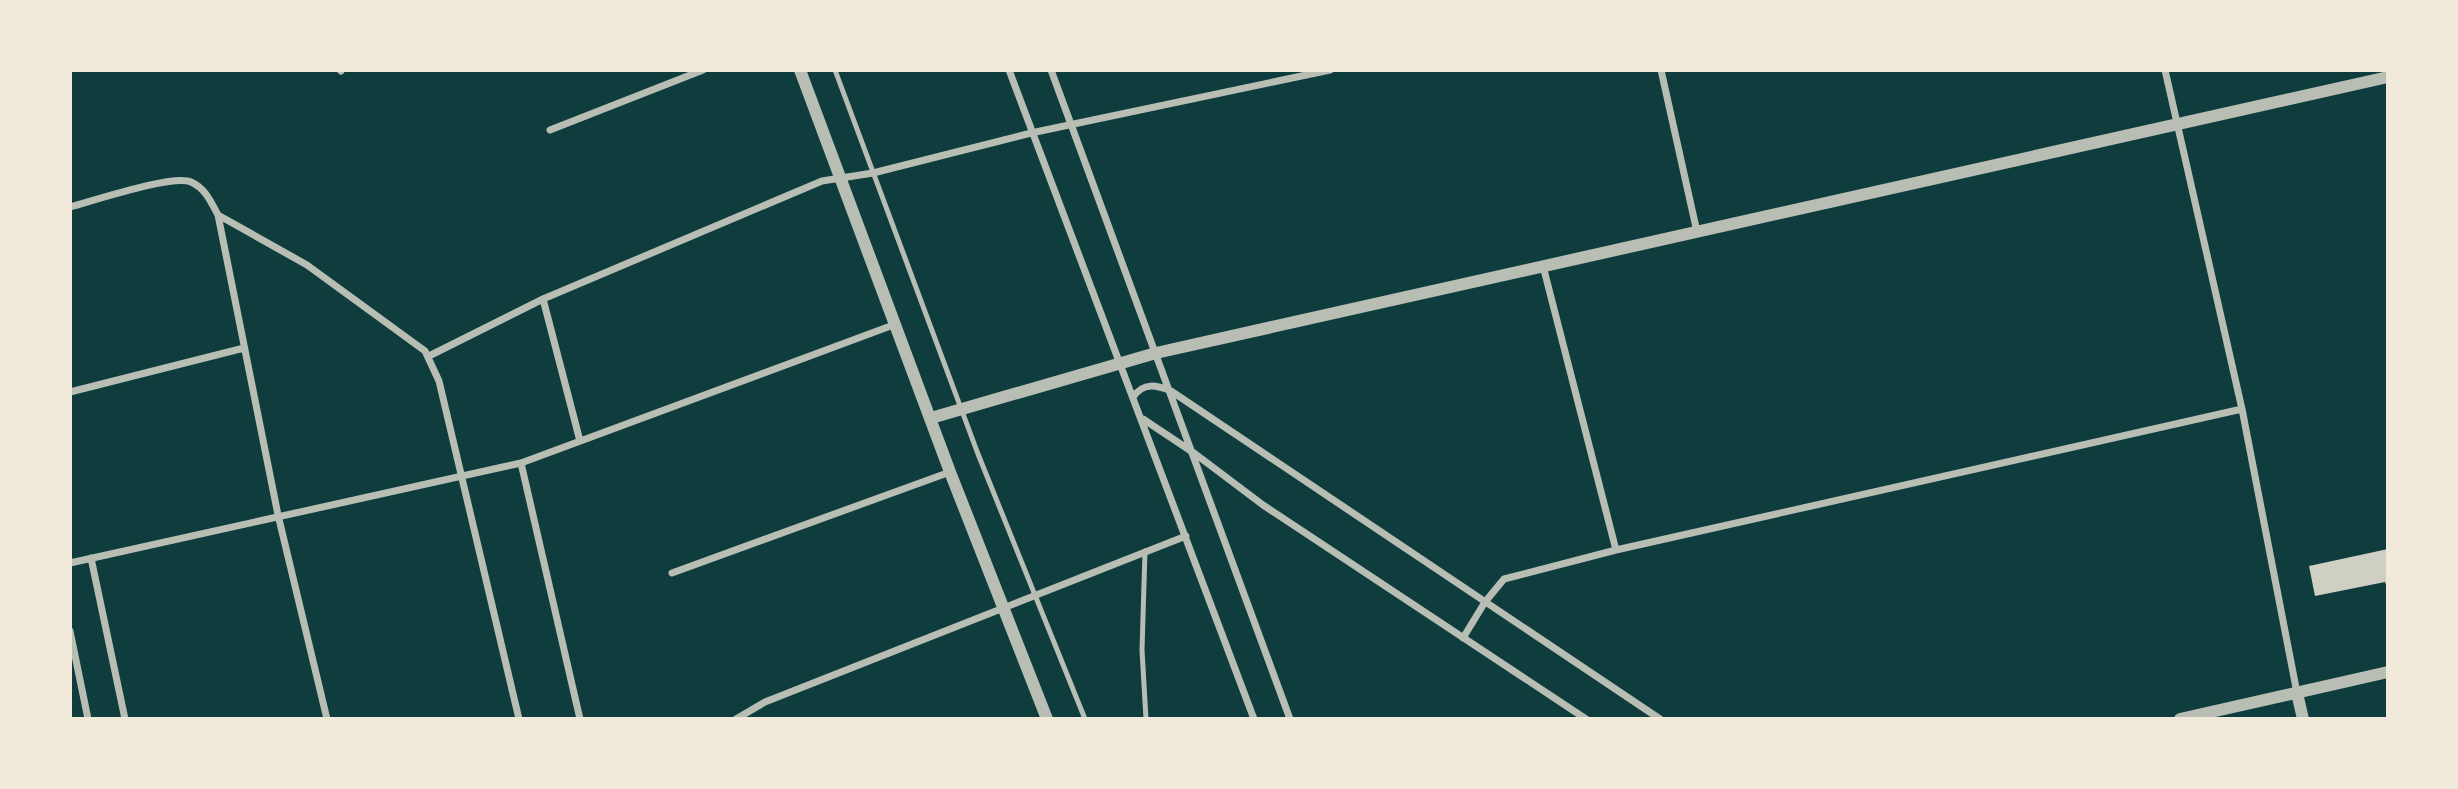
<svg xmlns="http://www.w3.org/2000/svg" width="2458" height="789" viewBox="0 0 2458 789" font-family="'Work Sans',sans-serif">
  <rect width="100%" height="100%" fill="#0f3d3e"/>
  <!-- building -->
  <path fill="#cfcfc3" d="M2388,549V590L2385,582L2315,596L2309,566Z"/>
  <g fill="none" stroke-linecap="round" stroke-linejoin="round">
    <!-- service -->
    <path stroke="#b8beb3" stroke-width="5" d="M835,70L978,454L1085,719
      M1145,551L1142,650L1146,719"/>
    <!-- minor -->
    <path stroke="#b8beb3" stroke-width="7" d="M340,70L341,71
      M1009,70L1254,719
      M1051,70L1290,719
      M1661,70L1697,232
      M2165,70L2242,409L2297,693
      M550,130L703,70
      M70,207C93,201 173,174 191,182C205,188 211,202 218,215L278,515L327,719
      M218,215L307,265L425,351L439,381L519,719
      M1543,266L1616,550
      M543,299L580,441
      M429,356L543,299L822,181L873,173L1031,133L1330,70
      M70,392L244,348
      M1133,397C1144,382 1156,385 1171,391L1660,719
      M1143,419L1194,453L1263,505L1586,719
      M521,463L580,719
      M91,558L125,719
      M70,563L521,463L896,324
      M672,573L950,472
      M70,631L88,719
      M1463,638L1485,602L1504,579L1616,550L2242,409
      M736,719L765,702L1186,536"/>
    <!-- tertiary -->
    <path stroke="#b8beb3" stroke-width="12" d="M800,70L950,472L1047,719
      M931,418L1156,353L2388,77
      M2297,693L2303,719
      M2180,719L2388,672"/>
  </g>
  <!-- border -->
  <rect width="2458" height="789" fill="none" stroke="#f1e9da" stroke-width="144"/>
</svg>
